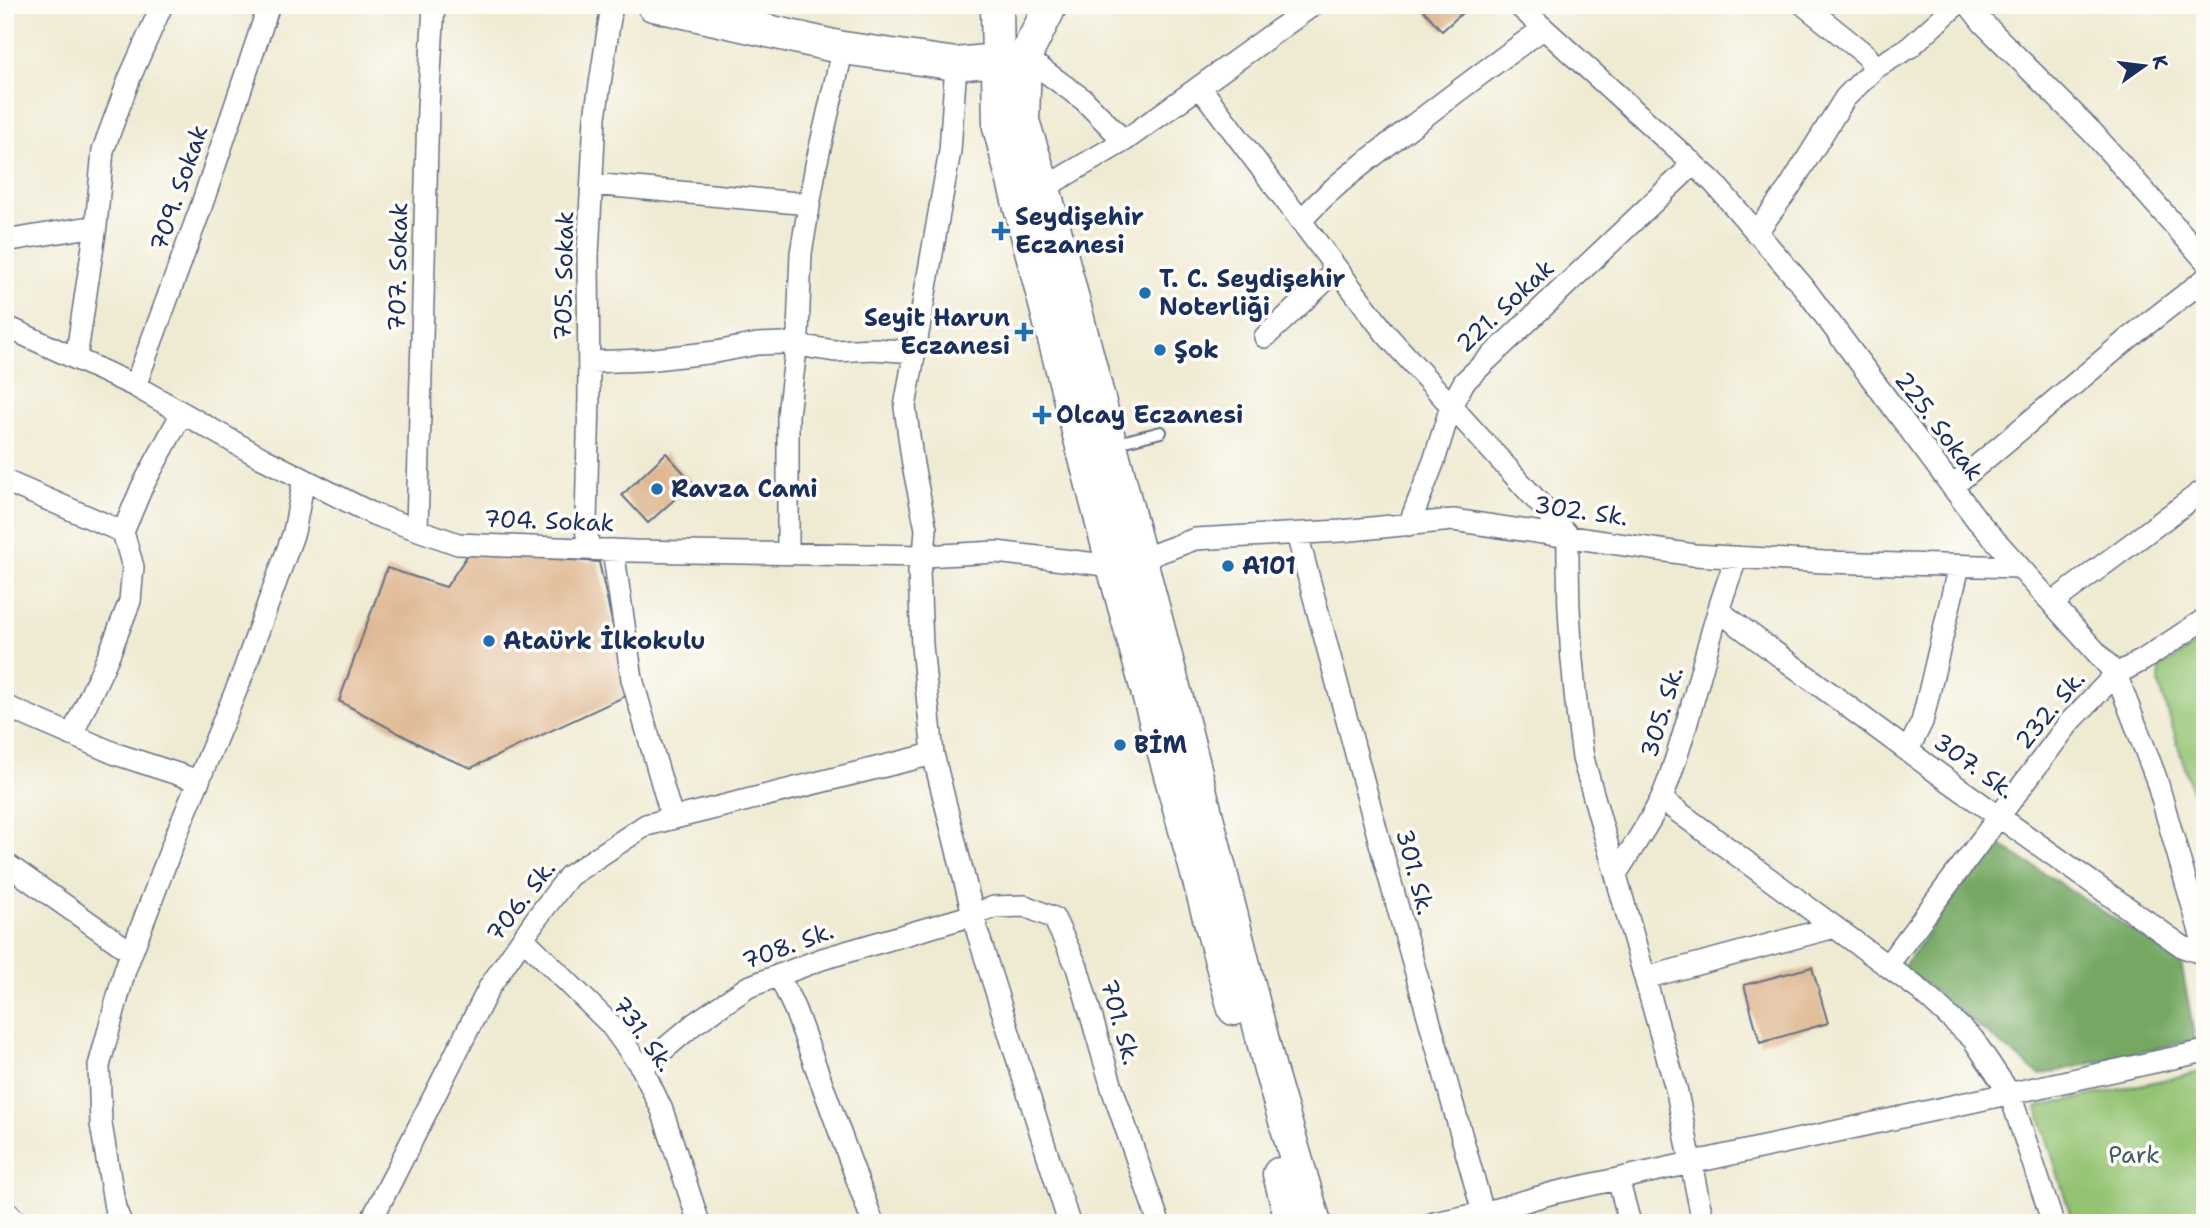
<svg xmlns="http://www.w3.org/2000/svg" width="2210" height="1228" viewBox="0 0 2210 1228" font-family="'Shantell Sans',sans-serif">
  <rect width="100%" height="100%" fill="#fdfcf7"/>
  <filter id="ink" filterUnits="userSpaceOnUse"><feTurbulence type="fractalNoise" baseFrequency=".0143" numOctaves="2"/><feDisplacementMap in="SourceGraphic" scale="14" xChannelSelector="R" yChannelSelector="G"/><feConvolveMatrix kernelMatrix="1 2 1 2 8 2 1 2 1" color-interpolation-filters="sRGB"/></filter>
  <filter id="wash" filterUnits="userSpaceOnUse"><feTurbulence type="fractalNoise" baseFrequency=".00686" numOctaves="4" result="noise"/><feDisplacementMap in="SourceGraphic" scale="28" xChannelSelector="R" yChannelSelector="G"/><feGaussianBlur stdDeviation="1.57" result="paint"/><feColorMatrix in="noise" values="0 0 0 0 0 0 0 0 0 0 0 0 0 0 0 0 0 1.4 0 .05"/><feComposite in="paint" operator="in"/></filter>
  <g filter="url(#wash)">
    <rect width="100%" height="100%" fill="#efead2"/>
    <!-- green -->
    <path fill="#93c271" stroke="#577868" stroke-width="2" d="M2205,639V834L2159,683L2160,668Z
      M2205,1071V1223H2073L2037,1107Z"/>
    <!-- forest -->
    <path fill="#76a863" stroke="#486c60" stroke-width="2" d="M1996,842L2181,962L2195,1040L2040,1075L1903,967Z"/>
    <g id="blocks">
      <!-- building -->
      <path fill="#dfb892" d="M1419,5H1471L1442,31Z
        M666,453L693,483L648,523L622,495Z
        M469,553L599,562L628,695L471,768L437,754L339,701L387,568L446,587Z
        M1812,967L1828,1023L1760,1043L1744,985Z"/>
    </g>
  </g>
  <g filter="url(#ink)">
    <use href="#blocks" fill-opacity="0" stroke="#657087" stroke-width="2"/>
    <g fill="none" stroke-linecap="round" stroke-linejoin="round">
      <defs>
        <path id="lane" d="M1113,444L1161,432"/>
        <path id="street" d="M1518,5L1713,182L1802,285L1977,520L2116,674L2156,778L2205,949
          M1804,5L1866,55L1875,68
          M1969,5L1983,23L2093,133L2205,260
          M1025,57L1084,100L1124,141
          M956,64L950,151L905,407L913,465L926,529L924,556L919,571L922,646L933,754L978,934L1069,1223
          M1200,87L1386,334L1568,535C1567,610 1572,684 1583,758L1677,1092L1703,1223
          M592,184L809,204
          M1044,188L1124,141L1313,5
          M1301,221C1329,188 1365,163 1399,136C1447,99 1494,63 1543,29
          M1756,233L1789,188L1845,98L1875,68L1910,47L1956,5
          M5,241L96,226
          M5,326L135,386L262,458L373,514L458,544L634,551L924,556L996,552L1113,566L1139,560L1195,539L1341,531L1453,520L1694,555L1824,562L2019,567
          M1265,337L1331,275
          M76,359L96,226L103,150L130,77L162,5
          M589,362L646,360L716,352L757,344L784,343L835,351L873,349L915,352
          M135,386L200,210L269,5
          M5,481L123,532
          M1952,487L2129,338L2205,279
          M1409,525L1434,461L1451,406L1464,382L1683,174L1692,162
          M417,529L428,108L434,5
          M1297,534L1385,862L1486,1223
          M588,549L586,522L589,397L588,255L595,117L612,5
          M613,550L632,679L672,818
          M788,553V415L798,333L801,253L816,165L843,48
          M2052,603L2205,489
          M1719,611L1939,774L2183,947L2205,954
          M5,706L116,754L199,781
          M72,735L108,657L130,601L133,567L123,532L142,487L182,413
          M1908,750L1922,722L1959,566
          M1661,799L1920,990L1973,1039L2010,1094L2053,1223
          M5,863L131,952
          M1616,874C1631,849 1655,816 1665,790C1694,714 1707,632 1737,557
          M523,938L610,1024L642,1068L662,1110L699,1223
          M1887,966L2069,723L2116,674L2143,660L2205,619
          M779,975L795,1010L873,1223
          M1645,978L1835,927
          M642,1068L694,1024L748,987L822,959L963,918L994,907L1025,906L1054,918L1077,967L1113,1091L1159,1223
          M1618,1179L1630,1223
          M5,1210L18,1223
          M121,1223L115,1208L101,1124L99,1066L125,970L177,833L240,681L294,532L304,479
          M370,1223L490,986L536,919L569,876L646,825L933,754
          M1434,1223L1483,1213L1553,1193L2205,1051"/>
        <path id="secondary" d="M653,5L843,48L956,64L1017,58
          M997,5L999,127L1113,566L1234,1009
          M1051,5L1025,57L1023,121L1044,188L1190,749L1271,1073L1315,1223
          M1279,1174L1292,1223"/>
      </defs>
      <!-- lane casing -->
      <use href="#lane" stroke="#657087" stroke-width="14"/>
      <!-- street casing -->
      <use href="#street" stroke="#657087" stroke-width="24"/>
      <!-- secondary casing -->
      <use href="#secondary" stroke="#657087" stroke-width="35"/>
      <!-- lane -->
      <use href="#lane" stroke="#fff" stroke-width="10"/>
      <!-- street -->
      <use href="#street" stroke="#fff" stroke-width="21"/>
      <!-- secondary -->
      <use href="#secondary" stroke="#fff" stroke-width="32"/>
    </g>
  </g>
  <!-- markers -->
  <g fill="#1f6fb2" stroke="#fdfcf7" stroke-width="2.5">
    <path d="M997.5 220.5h7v7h7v7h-7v7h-7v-7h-7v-7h7z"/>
    <circle cx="1145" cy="293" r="7"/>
    <path d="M1020.5 321.5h7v7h7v7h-7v7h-7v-7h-7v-7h7z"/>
    <circle cx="1160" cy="350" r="7"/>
    <path d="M1038.5 404.5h7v7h7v7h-7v7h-7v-7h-7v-7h7z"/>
    <circle cx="657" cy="489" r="7"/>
    <circle cx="1228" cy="566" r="7"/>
    <circle cx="489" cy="641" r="7"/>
    <circle cx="1120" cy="745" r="7"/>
  </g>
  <g text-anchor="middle" stroke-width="7" stroke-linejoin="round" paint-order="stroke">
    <!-- street labels -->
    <g font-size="24" fill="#1b2f5e" stroke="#fdfcf7">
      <text transform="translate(179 188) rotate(-71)" y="8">709. Sokak</text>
      <text transform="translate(398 267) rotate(-89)" y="8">707. Sokak</text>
      <text transform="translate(564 276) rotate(-89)" y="8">705. Sokak</text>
      <text transform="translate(1505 306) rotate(-43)" y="8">221. Sokak</text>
      <text transform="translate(1939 426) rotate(53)" y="8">225. Sokak</text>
      <text transform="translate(1581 511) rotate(8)" y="8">302. Sk.</text>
      <text transform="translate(549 521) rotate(2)" y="8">704. Sokak</text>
      <text transform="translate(2050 710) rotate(-50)" y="8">232. Sk.</text>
      <text transform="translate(1662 712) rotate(-73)" y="8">305. Sk.</text>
      <text transform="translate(1974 766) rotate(36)" y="8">307. Sk.</text>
      <text transform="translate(1415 872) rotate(75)" y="8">301. Sk.</text>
      <text transform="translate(521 901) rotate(-52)" y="8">706. Sk.</text>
      <text transform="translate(788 946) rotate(-20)" y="8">708. Sk.</text>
      <text transform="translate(1120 1022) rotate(74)" y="8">701. Sk.</text>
      <text transform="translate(643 1034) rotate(54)" y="8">731. Sk.</text>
    </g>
    <!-- poi labels -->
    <g font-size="24" font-weight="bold" fill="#1b2f5e" stroke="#fdfcf7" text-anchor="start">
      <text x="1015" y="225">Seydişehir<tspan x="1015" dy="28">Eczanesi</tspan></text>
      <text x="1159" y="287">T. C. Seydişehir<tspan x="1159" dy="28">Noterliği</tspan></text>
      <text x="1010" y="326" text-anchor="end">Seyit Harun<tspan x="1010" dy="28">Eczanesi</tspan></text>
      <text x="1174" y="358">Şok</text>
      <text x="1056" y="423">Olcay Eczanesi</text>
      <text x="671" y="497">Ravza Cami</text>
      <text x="1242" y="574">A101</text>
      <text x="503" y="649">Ataürk İlkokulu</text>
      <text x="1134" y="753">BİM</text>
    </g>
    <!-- park labels -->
    <g font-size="24" fill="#3f5b64" stroke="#fdfcf7">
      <text x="2134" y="1163">Park</text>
    </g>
  </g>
  <!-- margin -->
  <rect width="2210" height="1228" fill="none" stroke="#fdfcf7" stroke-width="28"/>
  <!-- north arrow -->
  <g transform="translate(2144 66) rotate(76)" stroke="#fdfcf7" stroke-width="5" paint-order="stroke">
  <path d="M0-5L12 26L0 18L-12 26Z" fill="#1b2f5e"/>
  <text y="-10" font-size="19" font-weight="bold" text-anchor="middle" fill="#1b2f5e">K</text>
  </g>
</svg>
